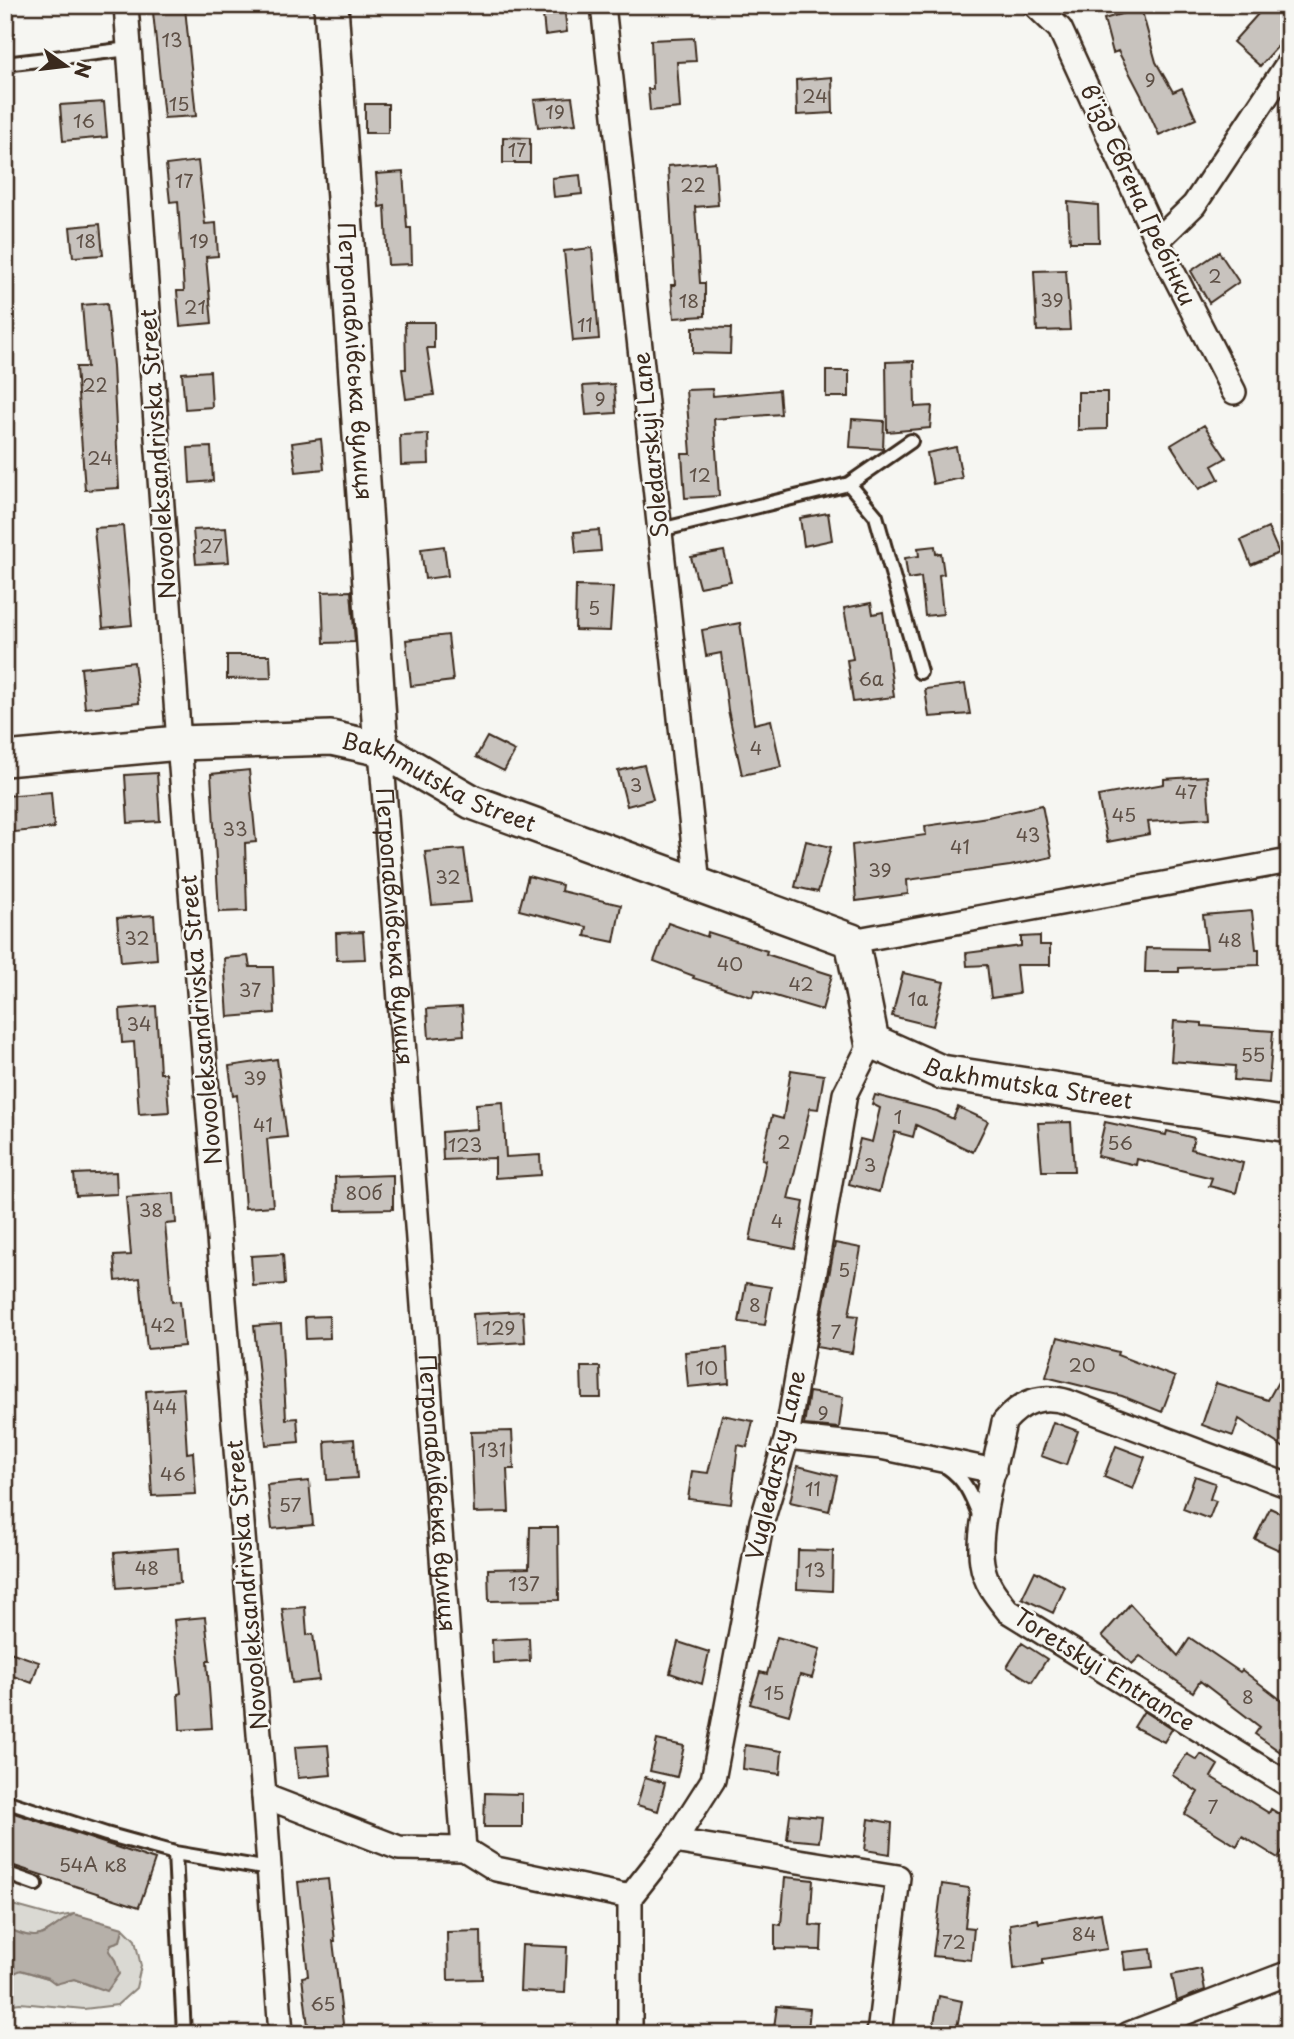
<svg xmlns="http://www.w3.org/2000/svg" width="1294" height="2039" viewBox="0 0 1294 2039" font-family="'Playpen Sans',sans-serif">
  <rect width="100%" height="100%" fill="#f6f6f2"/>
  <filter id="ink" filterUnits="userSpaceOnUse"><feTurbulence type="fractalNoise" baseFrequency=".0143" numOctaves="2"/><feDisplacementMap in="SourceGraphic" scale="14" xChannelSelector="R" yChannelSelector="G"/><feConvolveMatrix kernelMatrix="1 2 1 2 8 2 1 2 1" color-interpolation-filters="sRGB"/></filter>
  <g filter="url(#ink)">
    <!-- green -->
    <path fill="#dad9d3" stroke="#8a8278" stroke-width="2" d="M5,1903L56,1917L74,1914C43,1932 43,1946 5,1927Z
      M123,1928L135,1940L141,1966L136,1988L117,2005L84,2009L20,2003L5,2005V1977L20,1970L48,1978L56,1983L74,1979L94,1987L115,1960L109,1952L111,1944L120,1941Z"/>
    <!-- water -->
    <path fill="#b6b0a9" stroke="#857a71" stroke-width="2" d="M74,1914L123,1928L120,1941L111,1944L109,1951L115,1960L119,1974L107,1991L74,1979L56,1984L48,1978L21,1970L5,1977V1927C43,1946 43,1932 74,1914Z"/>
    <!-- building -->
    <path fill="#c8c3be" stroke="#3b2a1e" stroke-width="2" d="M542,5H564L567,32L545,35Z
      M1266,5H1289V34L1260,66L1233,42Z
      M185,8L196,116L164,118L153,12Z
      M1141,8L1156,62L1173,92L1182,88L1196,119L1159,135L1141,95L1118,51L1113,53L1104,19Z
      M694,38L696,61L677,62L680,108L650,111L648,89H653L651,40Z
      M832,77L833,113L797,115L796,80Z
      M572,97L576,124L538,127L534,100Z
      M104,102L107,137L63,141L60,105Z
      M365,104H388V133H365Z
      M503,137L530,138V163H503Z
      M198,161L205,224L216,223L218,256L206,257L212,323L180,326L177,291H184L178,201L170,202L166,165Z
      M715,162L718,205L695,207L700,283H705V316L674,318L671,285H675L668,166Z
      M403,172L407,228H411L412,264L388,265L385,206L379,207L376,174Z
      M580,175L582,194L554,197L552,178Z
      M1068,202L1098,205L1099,242H1070Z
      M100,224L103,255L73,257L70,227Z
      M592,248L599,339L573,341L564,251Z
      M1219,252L1239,282L1209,303L1191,271Z
      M1066,270L1070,330L1037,331L1034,271Z
      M107,303L113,366L119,488L85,490L76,367H87L82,305Z
      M405,322H434V348H427L434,395L406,399L402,369H406Z
      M693,327L731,328L730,354L693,353Z
      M914,361L915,407L932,406L930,428L887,432L886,362Z
      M210,371L212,407L185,409L182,373Z
      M826,371H849V397H826Z
      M614,384L616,413L586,415L583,386Z
      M712,389L713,396L779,390L781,414L714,419L719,496L685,498L682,454H691L686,390Z
      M1078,392H1107V429L1078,430Z
      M852,419L884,421L883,449L850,447Z
      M1204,425L1226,458L1212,466L1219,479L1199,489L1171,445Z
      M428,434L429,464L401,465L400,435Z
      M321,439L324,469L296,472L292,443Z
      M211,447L213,481L190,483L188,448Z
      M956,447L962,478L933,484L927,453Z
      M828,513L832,540L804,546L800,518Z
      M123,526L132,625L103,628L94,528Z
      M226,528L229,562L196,564L193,530Z
      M1268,528L1279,553L1251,565L1241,540Z
      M599,530L601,551L576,553L574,532Z
      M444,546L448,576L425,579L421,549Z
      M935,546L936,554L941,553L944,574L939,575L943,614L925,616L921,577L908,579L905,558L919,556L918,548Z
      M724,551L731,581L699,587L691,557Z
      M576,586L613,587L610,631L575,630Z
      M351,591L355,642L324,643L322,592Z
      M871,603L873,614L883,612L894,697L853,702L847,660L853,659L844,608Z
      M740,623L754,724L771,720L781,767L742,775L728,710L721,653L706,656L702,630Z
      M448,635L453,681L411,686L406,640Z
      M227,655H270L271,678L227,679Z
      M134,662L139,703L85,708L81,668Z
      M965,684L970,714L929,717L925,689Z
      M487,737L515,751L504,771L476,757Z
      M644,765L653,799L627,806L618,771Z
      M249,770L256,842L245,843L247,911L219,912L211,774Z
      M157,773L160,821L128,823L125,775Z
      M1207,776L1210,818L1148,822L1150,834L1107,842L1098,796L1164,784V779Z
      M51,792L54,828L5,833V796Z
      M1042,805L1052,857L1010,866L907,880L908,894L856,901L852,845L926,835L925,826L988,817Z
      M806,841L831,847L818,892L795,887Z
      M464,849L471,902L432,905L425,852Z
      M528,876L562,885L561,891L621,905L614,942L585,936L587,927L519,910Z
      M1252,911L1256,949H1259V965L1179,968V972H1145L1146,948L1207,949L1203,915Z
      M154,915L157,959L121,962L117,918Z
      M668,923L707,937L708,932L767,951L766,954L832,975L822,1010L755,990L752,997L693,978L694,976L654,961Z
      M363,932L365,959L337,960L336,933Z
      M1040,936V945H1050V965H1016L1019,994L991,998L987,965L967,966L966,953L1021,946V937Z
      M248,956L250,967H273L275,1013L228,1017L224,958Z
      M903,973L944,982L933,1026L892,1016Z
      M156,1006L160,1073H166L169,1112L139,1114L134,1042L122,1043L120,1009Z
      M462,1007L464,1035L429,1038L427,1009Z
      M1174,1021L1202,1023V1026L1273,1031L1269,1083L1234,1080L1235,1066L1171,1061Z
      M277,1059L287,1137L267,1139L273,1206L245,1208L237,1095L233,1096L229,1066Z
      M791,1070L824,1075L818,1109L810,1108L788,1199L804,1202L795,1249L750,1240L766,1160L762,1159L772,1116L783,1119Z
      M875,1095L937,1111L953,1119L958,1107L988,1121L973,1152L916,1125L913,1137L895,1132L879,1192L849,1184L860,1139L872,1142L880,1108L872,1104Z
      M503,1102L506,1157L540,1155L541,1175L495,1178V1158L443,1160L442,1132L477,1129L476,1104Z
      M1071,1122L1074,1171H1042L1038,1123Z
      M1105,1122L1166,1135L1167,1131L1194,1138L1191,1149L1243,1163L1236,1193L1209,1186L1212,1178L1137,1159L1136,1165L1097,1156Z
      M116,1172L117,1194L76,1196L74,1174Z
      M393,1175V1209L336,1210L335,1177Z
      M174,1193L176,1223L165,1224L172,1302L180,1301L184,1346L147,1349L140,1278L116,1281L114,1256L131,1255L126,1197Z
      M835,1243L861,1248L849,1315L858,1316L852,1353L816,1347Z
      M283,1254L285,1284L253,1286L251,1256Z
      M746,1283L771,1287L765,1325L739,1322Z
      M523,1311L525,1342L475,1345L473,1314Z
      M329,1316L330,1338L306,1339L305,1317Z
      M281,1324L286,1419L297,1418L299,1442L266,1445L254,1326Z
      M1058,1337L1118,1352L1117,1355L1175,1377L1162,1412L1122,1396L1046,1377Z
      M727,1348L729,1383L688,1387L685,1352Z
      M1289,1362V1451L1239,1419L1233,1436L1202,1425L1216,1383L1268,1400Z
      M581,1367H600L601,1398H582Z
      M183,1388L187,1453L193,1452L196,1494L152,1496L146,1391Z
      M809,1392L843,1397L839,1428L804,1425Z
      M722,1415L753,1421L747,1447L738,1445L731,1504L688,1499L692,1471L708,1473Z
      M1053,1422L1078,1431L1066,1465L1041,1456Z
      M512,1431L514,1469H507L509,1512L474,1513L471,1432Z
      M354,1439L357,1478L327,1480L325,1441Z
      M1116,1446L1145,1457L1133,1489L1104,1477Z
      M798,1466L837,1476L829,1511L790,1502Z
      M1195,1476L1215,1483L1210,1499L1216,1501L1209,1519L1183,1509Z
      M309,1481L313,1525L272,1529L267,1485Z
      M1270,1508L1289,1517V1530L1279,1550L1255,1539Z
      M530,1527H558L559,1600L489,1601L488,1569L529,1568Z
      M178,1548L180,1583L117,1588L114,1553Z
      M798,1550L833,1551L832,1591L797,1589Z
      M1035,1571L1065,1587L1053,1613L1022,1598Z
      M1130,1604L1178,1656L1190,1638L1240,1672L1242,1670L1289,1706V1758L1255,1734L1260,1727L1200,1681L1193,1692L1140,1656L1132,1664L1102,1636Z
      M305,1607L307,1635L313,1634L319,1680L292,1683L282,1609Z
      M205,1617L210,1661H207L212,1728L180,1730L178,1694L181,1693L174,1620Z
      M777,1637L820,1649L812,1678L800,1675L789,1715L750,1704L760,1672L767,1674Z
      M529,1638L530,1661L493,1663L492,1640Z
      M678,1642L709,1652L702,1684L670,1673Z
      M1022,1643L1047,1659L1032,1682L1007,1667Z
      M10,1652L39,1662L32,1683L5,1673V1664Z
      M1144,1711L1172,1729L1164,1742L1134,1727Z
      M657,1740L684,1746L677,1777L650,1771Z
      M328,1745L331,1775L298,1778L295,1747Z
      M745,1745L782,1751L780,1774L743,1769Z
      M1187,1754L1197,1760L1201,1754L1218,1765L1211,1777L1269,1813L1271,1809L1289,1820V1841L1278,1858L1242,1836L1237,1846L1185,1814L1198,1792L1172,1775Z
      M645,1777L665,1783L658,1811L637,1805Z
      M485,1793L522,1794V1827H484Z
      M5,1810L155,1860L139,1907L5,1863Z
      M790,1814L822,1817L819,1842L787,1839Z
      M869,1819L892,1823L890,1854L865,1850Z
      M785,1877L813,1880L810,1925L822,1926L821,1950L775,1949V1924L781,1925Z
      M328,1879L335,1941H333L344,2032L309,2034L302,1977L308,1976L298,1882Z
      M942,1884L969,1888L965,1927L974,1928L971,1960L933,1956Z
      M1101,1913L1107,1949L1043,1959V1964L1014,1969L1010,1924L1038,1919L1039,1923Z
      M481,1931L482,1979L448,1980L447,1932Z
      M522,1945L567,1947L565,1993L520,1991Z
      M1151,1949L1153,1967L1125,1970L1123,1952Z
      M1201,1969L1205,1990L1177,2001L1172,1975Z
      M939,1996L962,2001L956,2033L933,2028Z
      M777,2006L810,2009L808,2030L774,2027Z"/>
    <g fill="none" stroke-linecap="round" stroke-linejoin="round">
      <defs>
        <path id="lane" d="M5,64L129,49
          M849,484L876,516L920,672
          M660,530L849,484L911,441
          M947,1467C966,1480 972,1497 980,1517
          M5,1801L106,1834L175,1853L269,1869
          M175,1853L184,2034
          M5,1873L36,1884"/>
        <g id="street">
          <path d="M126,5L179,743L264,1796L281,2034"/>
          <path d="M603,5L698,884"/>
          <path d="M1035,5L1060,29L1157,241L1234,392"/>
          <path d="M1157,241L1194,205L1289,62"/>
          <path id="s1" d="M381,749L464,1849"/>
          <path d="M852,941L1289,861"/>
          <path d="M787,1437L881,1447L994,1471"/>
          <path d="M1289,1486L1068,1402C1042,1394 1022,1401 1004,1422C997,1458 976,1529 982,1563C985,1583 996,1596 1008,1611L1289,1785"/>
          <path d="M264,1796L399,1848L464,1849L496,1869L630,1897"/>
          <path d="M674,1841L898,1877L879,2034"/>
          <path d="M630,2034V1897L674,1841L713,1780L762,1521L787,1437L845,1094L872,1041"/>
          <path d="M1129,2034L1289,1973"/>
        </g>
        <g id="secondary">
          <path id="s2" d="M331,5L381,749"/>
          <path id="s3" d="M5,759L179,743L331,738L381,749L472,802L852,941L872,1041L941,1072L1289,1125"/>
        </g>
      </defs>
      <!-- lane casing -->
      <use href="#lane" stroke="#3b2a1e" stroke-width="18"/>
      <!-- street casing -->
      <use href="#street" stroke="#3b2a1e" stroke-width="28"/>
      <!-- secondary casing -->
      <use href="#secondary" stroke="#3b2a1e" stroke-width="38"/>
      <!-- lane -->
      <use href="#lane" stroke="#f6f6f2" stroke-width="12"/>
      <!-- street -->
      <use href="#street" stroke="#f6f6f2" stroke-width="23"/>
      <!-- secondary -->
      <use href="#secondary" stroke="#f6f6f2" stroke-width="33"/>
    </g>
  </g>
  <g text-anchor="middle" stroke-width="5" stroke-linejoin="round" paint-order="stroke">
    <!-- number labels -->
    <g font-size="19" fill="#5e5046">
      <text x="172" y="47">13</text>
      <text x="1150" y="87">9</text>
      <text x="815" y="103">24</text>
      <text x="179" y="111">15</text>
      <text x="555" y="119">19</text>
      <text x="84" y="128">16</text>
      <text x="517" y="157">17</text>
      <text x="184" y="188">17</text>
      <text x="693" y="192">22</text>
      <text x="86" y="248">18</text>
      <text x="199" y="248">19</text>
      <text x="1215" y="283">2</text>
      <text x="1052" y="307">39</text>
      <text x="689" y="308">18</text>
      <text x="195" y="314">21</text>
      <text x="585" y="332">11</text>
      <text x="95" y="392">22</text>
      <text x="600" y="406">9</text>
      <text x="100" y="465">24</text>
      <text x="700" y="482">12</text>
      <text x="211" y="553">27</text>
      <text x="594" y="615">5</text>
      <text x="871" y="686">6а</text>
      <text x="756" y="755">4</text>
      <text x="636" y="792">3</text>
      <text x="1186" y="799">47</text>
      <text x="1124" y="822">45</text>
      <text x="235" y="836">33</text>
      <text x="1028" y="842">43</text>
      <text x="960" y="854">41</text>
      <text x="880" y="877">39</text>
      <text x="448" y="884">32</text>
      <text x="137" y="945">32</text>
      <text x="1230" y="947">48</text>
      <text x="730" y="971">40</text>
      <text x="801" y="991">42</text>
      <text x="250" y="997">37</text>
      <text x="918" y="1006">1а</text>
      <text x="139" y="1031">34</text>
      <text x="1253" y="1062">55</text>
      <text x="255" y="1085">39</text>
      <text x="898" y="1124">1</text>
      <text x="263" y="1132">41</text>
      <text x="784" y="1149">2</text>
      <text x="1120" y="1150">56</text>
      <text x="465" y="1152">123</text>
      <text x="870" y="1172">3</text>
      <text x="364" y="1200">80б</text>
      <text x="151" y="1217">38</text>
      <text x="777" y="1228">4</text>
      <text x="844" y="1277">5</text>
      <text x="755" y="1312">8</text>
      <text x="163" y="1332">42</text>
      <text x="499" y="1335">129</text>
      <text x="836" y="1339">7</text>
      <text x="1082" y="1372">20</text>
      <text x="707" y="1375">10</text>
      <text x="165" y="1414">44</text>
      <text x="823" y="1420">9</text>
      <text x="492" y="1457">131</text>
      <text x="173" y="1481">46</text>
      <text x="813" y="1496">11</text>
      <text x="290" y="1512">57</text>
      <text x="147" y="1575">48</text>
      <text x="815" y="1577">13</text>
      <text x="524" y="1591">137</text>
      <text x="774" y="1700">15</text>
      <text x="1248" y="1704">8</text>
      <text x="1213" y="1814">7</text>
      <text x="93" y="1872">54А к8</text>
      <text x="1084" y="1941">84</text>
      <text x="954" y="1949">72</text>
      <text x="323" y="2011">65</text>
    </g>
    <!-- street labels -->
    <g font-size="23" fill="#3b2a1e" stroke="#f6f6f2">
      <text transform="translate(1138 195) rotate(65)" y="8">в'їзд Євгена Гребінки</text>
      <text dy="8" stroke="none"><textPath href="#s2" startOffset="357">Петропавлівська вулиця</textPath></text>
      <text transform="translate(651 445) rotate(-96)" y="8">Soledarskyi Lane</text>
      <text transform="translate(158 454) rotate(-94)" y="8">Novooleksandrivska Street</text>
      <text dy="8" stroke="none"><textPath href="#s3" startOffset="444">Bakhmutska Street</textPath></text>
      <text dy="8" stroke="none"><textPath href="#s1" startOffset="178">Петропавлівська вулиця</textPath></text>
      <text transform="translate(201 1020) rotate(-95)" y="8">Novooleksandrivska Street</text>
      <text dy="8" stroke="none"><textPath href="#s3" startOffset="1153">Bakhmutska Street</textPath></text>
      <text transform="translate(776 1465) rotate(-77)" y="8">Vugledarsky Lane</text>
      <text dy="8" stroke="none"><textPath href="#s1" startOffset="746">Петропавлівська вулиця</textPath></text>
      <text transform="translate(247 1585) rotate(-95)" y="8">Novooleksandrivska Street</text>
      <text transform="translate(1104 1670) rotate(32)" y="8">Toretskyi Entrance</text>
    </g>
  </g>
  <!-- margin -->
  <rect width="1294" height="2039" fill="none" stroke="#f6f6f2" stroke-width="28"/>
  <rect x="14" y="14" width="1266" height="2011" fill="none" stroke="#3b2a1e" stroke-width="2.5" filter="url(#ink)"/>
  <!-- north arrow -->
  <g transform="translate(66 66) rotate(104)" stroke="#f6f6f2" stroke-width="5" paint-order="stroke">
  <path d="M0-5L12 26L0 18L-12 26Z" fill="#3b2a1e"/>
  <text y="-10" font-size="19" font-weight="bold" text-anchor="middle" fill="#3b2a1e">N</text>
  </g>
</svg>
